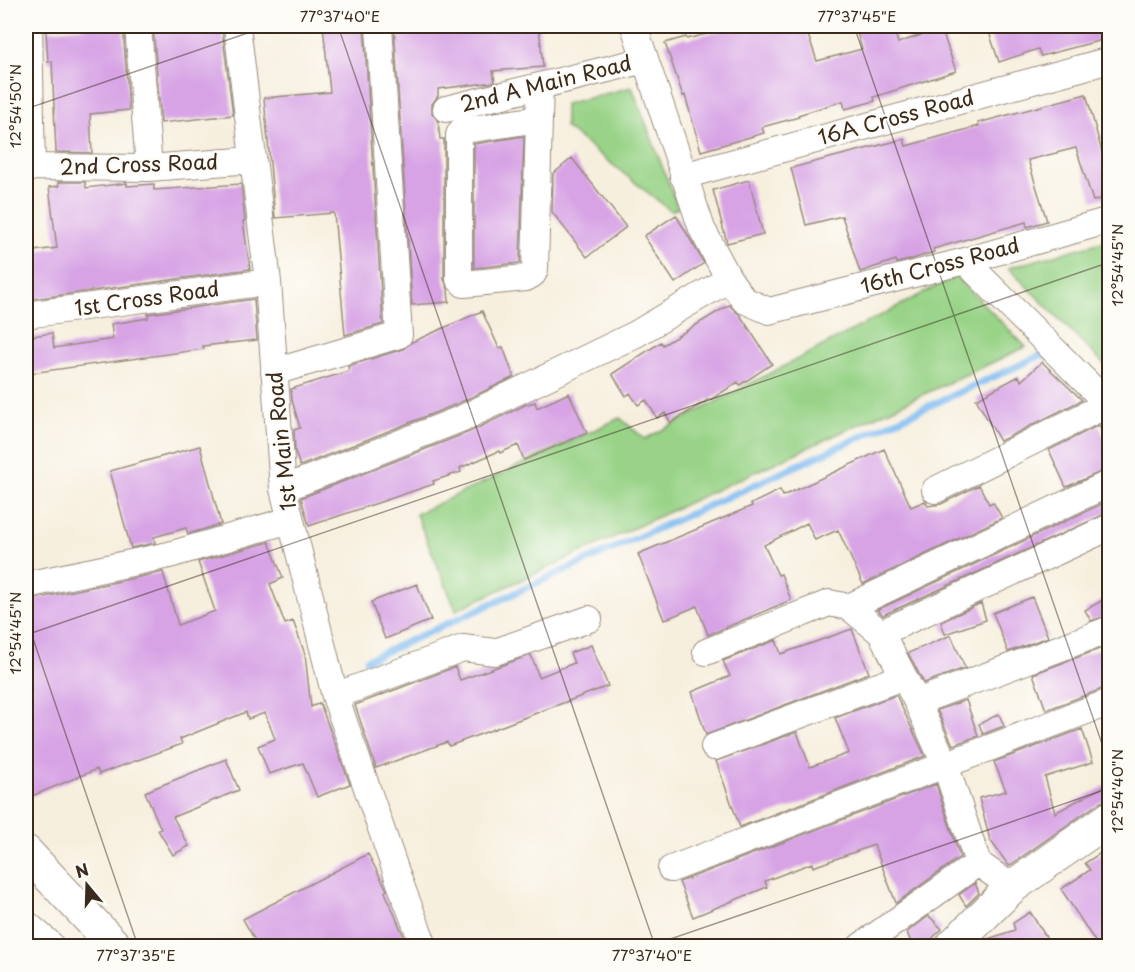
<svg xmlns="http://www.w3.org/2000/svg" width="1135" height="972" viewBox="0 0 1135 972" font-family="'Playpen Sans',sans-serif">
  <rect width="100%" height="100%" fill="#fdfcf7"/>
  <filter id="ink" filterUnits="userSpaceOnUse"><feTurbulence type="fractalNoise" baseFrequency=".0167" numOctaves="2"/><feDisplacementMap in="SourceGraphic" scale="12" xChannelSelector="R" yChannelSelector="G"/><feConvolveMatrix kernelMatrix="1 2 1 2 8 2 1 2 1" color-interpolation-filters="sRGB"/></filter>
  <filter id="wash" filterUnits="userSpaceOnUse"><feTurbulence type="fractalNoise" baseFrequency=".008" numOctaves="4" result="noise"/><feDisplacementMap in="SourceGraphic" scale="24" xChannelSelector="R" yChannelSelector="G"/><feGaussianBlur stdDeviation="1.35" result="paint"/><feColorMatrix in="noise" values="0 0 0 0 0 0 0 0 0 0 0 0 0 0 0 0 0 1.4 0 .05"/><feComposite in="paint" operator="in"/></filter>
  <g filter="url(#wash)">
    <rect width="100%" height="100%" fill="#f7efde"/>
    <!-- green -->
    <path fill="#98d387" stroke="#6a7e52" stroke-width="1.5" d="M632,87L678,208L671,211L565,127V104Z
      M1109,240H1110L1109,369L1008,268Z
      M956,276L1026,347L456,610L416,514L620,418L645,439Z"/>
    <g fill="none" stroke-linecap="round" stroke-linejoin="round">
      <!-- stream -->
      <path stroke="#80bbf2" stroke-width="7" d="M367,660L1044,354L1047,357"/>
    </g>
    <g id="blocks">
      <!-- building -->
      <path fill="#d7a3e5" d="M85,26H123L129,110L90,114L92,153L56,152L52,61L48,62L46,31L85,27Z
        M153,26H194L195,32L222,29L233,115L161,123Z
        M323,26H364L383,324L345,335L334,213L275,218L264,98L330,92Z
        M394,26H539L543,67L493,71L495,82L438,89V96L432,104V113L438,121L440,139H444V279L448,289L449,302L412,305Z
        M739,26H805L817,61L862,49L855,26H893L898,43L941,28L956,71L874,97L875,101L845,109L843,101L798,115L799,117L762,127L764,133L701,151L685,95L683,96L665,43L686,37L687,39Z
        M987,26H1110V38L1041,56L1038,49L999,62Z
        M1086,94L1105,163L1110,162V196L1093,201L1076,148L1028,160L1047,221L1027,227L1026,222L933,249L934,252L909,260L897,263L896,260L860,272L842,216L806,225L791,168L904,139L906,146L979,126L978,123Z
        M524,136L520,263L474,268V144Z
        M572,158L626,227L587,257L552,212L553,174Z
        M749,180L763,234L727,243L713,190Z
        M58,182H85L86,188L127,183V186L154,184V190L241,184L245,221H243L250,269L26,300V252L57,248L49,187L59,186Z
        M676,215L704,263L675,283L644,236Z
        M254,299L257,340L203,346L204,349L31,373L26,337L52,333L54,348L113,339L111,324L148,318V314Z
        M729,305L740,315L772,364L740,385L738,382L710,400L709,399L671,423L665,413L657,418L646,400L638,405L630,393L626,396L612,374L661,342L663,345Z
        M482,311L499,348L503,347L514,377L457,404L300,466L295,452L294,430L300,428L292,400L291,389L349,371L348,366L403,349L412,342Z
        M1042,362L1082,400L1000,441L976,399L1019,376L1021,381Z
        M569,393L587,433L524,460L518,445L500,453L499,451L460,468L461,472L433,481L434,484L309,526L301,498L469,432L525,405L535,402L537,408Z
        M1099,425L1110,452V468L1066,487L1049,450Z
        M200,446L221,524L188,534L186,528L154,537L155,543L131,548L110,471Z
        M884,449L911,507L925,501L928,506L941,504L979,485L989,504L993,502L1002,518L863,584L838,530L815,540L807,523L764,545L778,575L781,574L791,600L708,635L697,606L664,620L638,554L752,506L751,504L780,490L783,496Z
        M1110,500V512L883,615L877,610Z
        M269,542L283,578L270,584L285,624L293,621L305,654L311,707L320,703L350,784L317,797L303,763L269,774L258,746L275,739L265,713L248,719L246,712L180,739L182,744L99,774L97,769L32,796L26,780V693L31,690L26,676V603L39,598L163,572L178,625L215,611L198,562Z
        M417,584L431,620L385,639L371,602Z
        M1110,596V615L1091,621L1085,610Z
        M1032,597L1048,637L1008,652L993,613Z
        M981,603L986,620L945,634L941,622Z
        M852,629L869,673L706,735L692,692L730,676L723,661L776,640L781,654Z
        M951,635L965,668L924,683L908,653Z
        M591,645L608,686L449,746L447,742L376,768L355,705L455,667L460,680L531,655L539,677L574,663L570,653Z
        M1110,645V686L1046,710L1033,674Z
        M896,695L925,756L740,827L716,761L797,732L810,767L849,753L835,718Z
        M966,700L978,736L953,745L937,710Z
        M999,714L1004,726L983,734L979,724Z
        M1082,729L1093,762L1045,777L1055,813L1110,783V799L1099,803L1009,866L990,840L979,798L1006,791L994,762Z
        M226,759L239,790L173,817L189,846L173,855L158,830L161,829L145,792Z
        M936,784L960,857L896,903L874,845L813,867L812,863L765,881L767,887L693,917L679,882Z
        M1110,847V946H1098L1061,889L1090,870L1085,863Z
        M368,854L387,890L385,892L408,946H258L243,919Z
        M975,883L979,893L966,906L959,895Z
        M1030,912L1052,946H978L985,940L1015,930L1013,923Z
        M929,916L942,929L924,946H916L910,940L907,932Z"/>
    </g>
  </g>
  <g filter="url(#ink)">
    <use href="#blocks" fill-opacity="0" stroke="#998c7e" stroke-width="1.5"/>
    <g fill="none" stroke-linecap="round" stroke-linejoin="round">
      <defs>
        <path id="minor" d="M29,26L32,167
          M138,26L149,168
          M237,26L268,282L283,489L335,696L400,883L424,946
          M634,26L702,229L729,279L744,300L769,311L965,261L1110,220
          M446,109L645,60
          M539,119L465,130L461,131L459,135V279L464,284L526,278L533,274L535,269L539,119L540,86
          M26,170L32,167L149,168L252,160
          M683,176L1110,60
          M965,261L1110,406
          M26,315L268,282
          M274,372L399,335L379,26
          M283,489L463,418L636,334L729,279
          M935,490L1108,404
          M26,585L169,555L290,520
          M849,607L1110,483
          M881,633L1110,527
          M706,652L829,603L849,607L881,633L917,702L945,764L978,863L1012,887
          M335,696L463,648L495,652L589,619
          M917,702L1108,630
          M714,747L902,677
          M671,869L1110,702
          M861,946L978,863"/>
        <path id="tertiary" d="M26,852L115,946
          M952,946L1012,887L1110,818"/>
        <path id="trunk" d="M26,928L47,946"/>
      </defs>
      <!-- minor casing -->
      <use href="#minor" stroke="#998c7e" stroke-width="28"/>
      <!-- tertiary casing -->
      <use href="#tertiary" stroke="#998c7e" stroke-width="35"/>
      <!-- trunk casing -->
      <use href="#trunk" stroke="#998c7e" stroke-width="35"/>
      <!-- minor -->
      <use href="#minor" stroke="#fff" stroke-width="26"/>
      <!-- tertiary -->
      <use href="#tertiary" stroke="#fff" stroke-width="33"/>
      <!-- trunk -->
      <use href="#trunk" stroke="#fff" stroke-width="33"/>
    </g>
  </g>
  <!-- ticks -->
  <path fill="none" stroke="#3b2a1e" stroke-width="1.5" stroke-opacity="0.45" d="M338,26L655,946M854,26L1110,767M26,109L268,26M26,618L138,946M26,635L1110,262M650,946L1110,788"/>
  <g text-anchor="middle" stroke-width="4.5" stroke-linejoin="round" paint-order="stroke">
    <!-- street labels -->
    <g font-size="21" fill="#3b2a1e" stroke="#fdfcf7">
      <text transform="translate(546 84) rotate(-14)" y="7">2nd A Main Road</text>
      <text transform="translate(896 118) rotate(-15)" y="7">16A Cross Road</text>
      <text transform="translate(139 165) rotate(-2)" y="7">2nd Cross Road</text>
      <text transform="translate(940 266) rotate(-15)" y="7">16th Cross Road</text>
      <text transform="translate(147 299) rotate(-8)" y="7">1st Cross Road</text>
      <text transform="translate(282 441) rotate(-96)" y="7">1st Main Road</text>
    </g>
  </g>
  <!-- margin -->
  <rect width="1135" height="972" fill="none" stroke="#fdfcf7" stroke-width="66"/>
  <!-- north arrow -->
  <g transform="translate(87 885) rotate(341)" stroke="#fdfcf7" stroke-width="4.5" paint-order="stroke">
  <path d="M0-4.5L10 22L0 15L-10 22Z" fill="#3b2a1e"/>
  <text y="-9" font-size="16" font-weight="bold" text-anchor="middle" fill="#3b2a1e">N</text>
  </g>
  <rect x="33" y="33" width="1069" height="906" fill="none" stroke="#3b2a1e" stroke-width="2"/>
  <g font-size="15" text-anchor="middle" fill="#3b2a1e">
    <text x="340" y="22">77°37'40"E</text>
    <text x="857" y="22">77°37'45"E</text>
    <text transform="translate(16 106) rotate(-90)" y="5">12°54'50"N</text>
    <text transform="translate(1118 265) rotate(-90)" y="5">12°54'45"N</text>
    <text transform="translate(16 633) rotate(-90)" y="5">12°54'45"N</text>
    <text transform="translate(1118 791) rotate(-90)" y="5">12°54'40"N</text>
    <text x="136" y="961">77°37'35"E</text>
    <text x="652" y="961">77°37'40"E</text>
  </g>
</svg>
